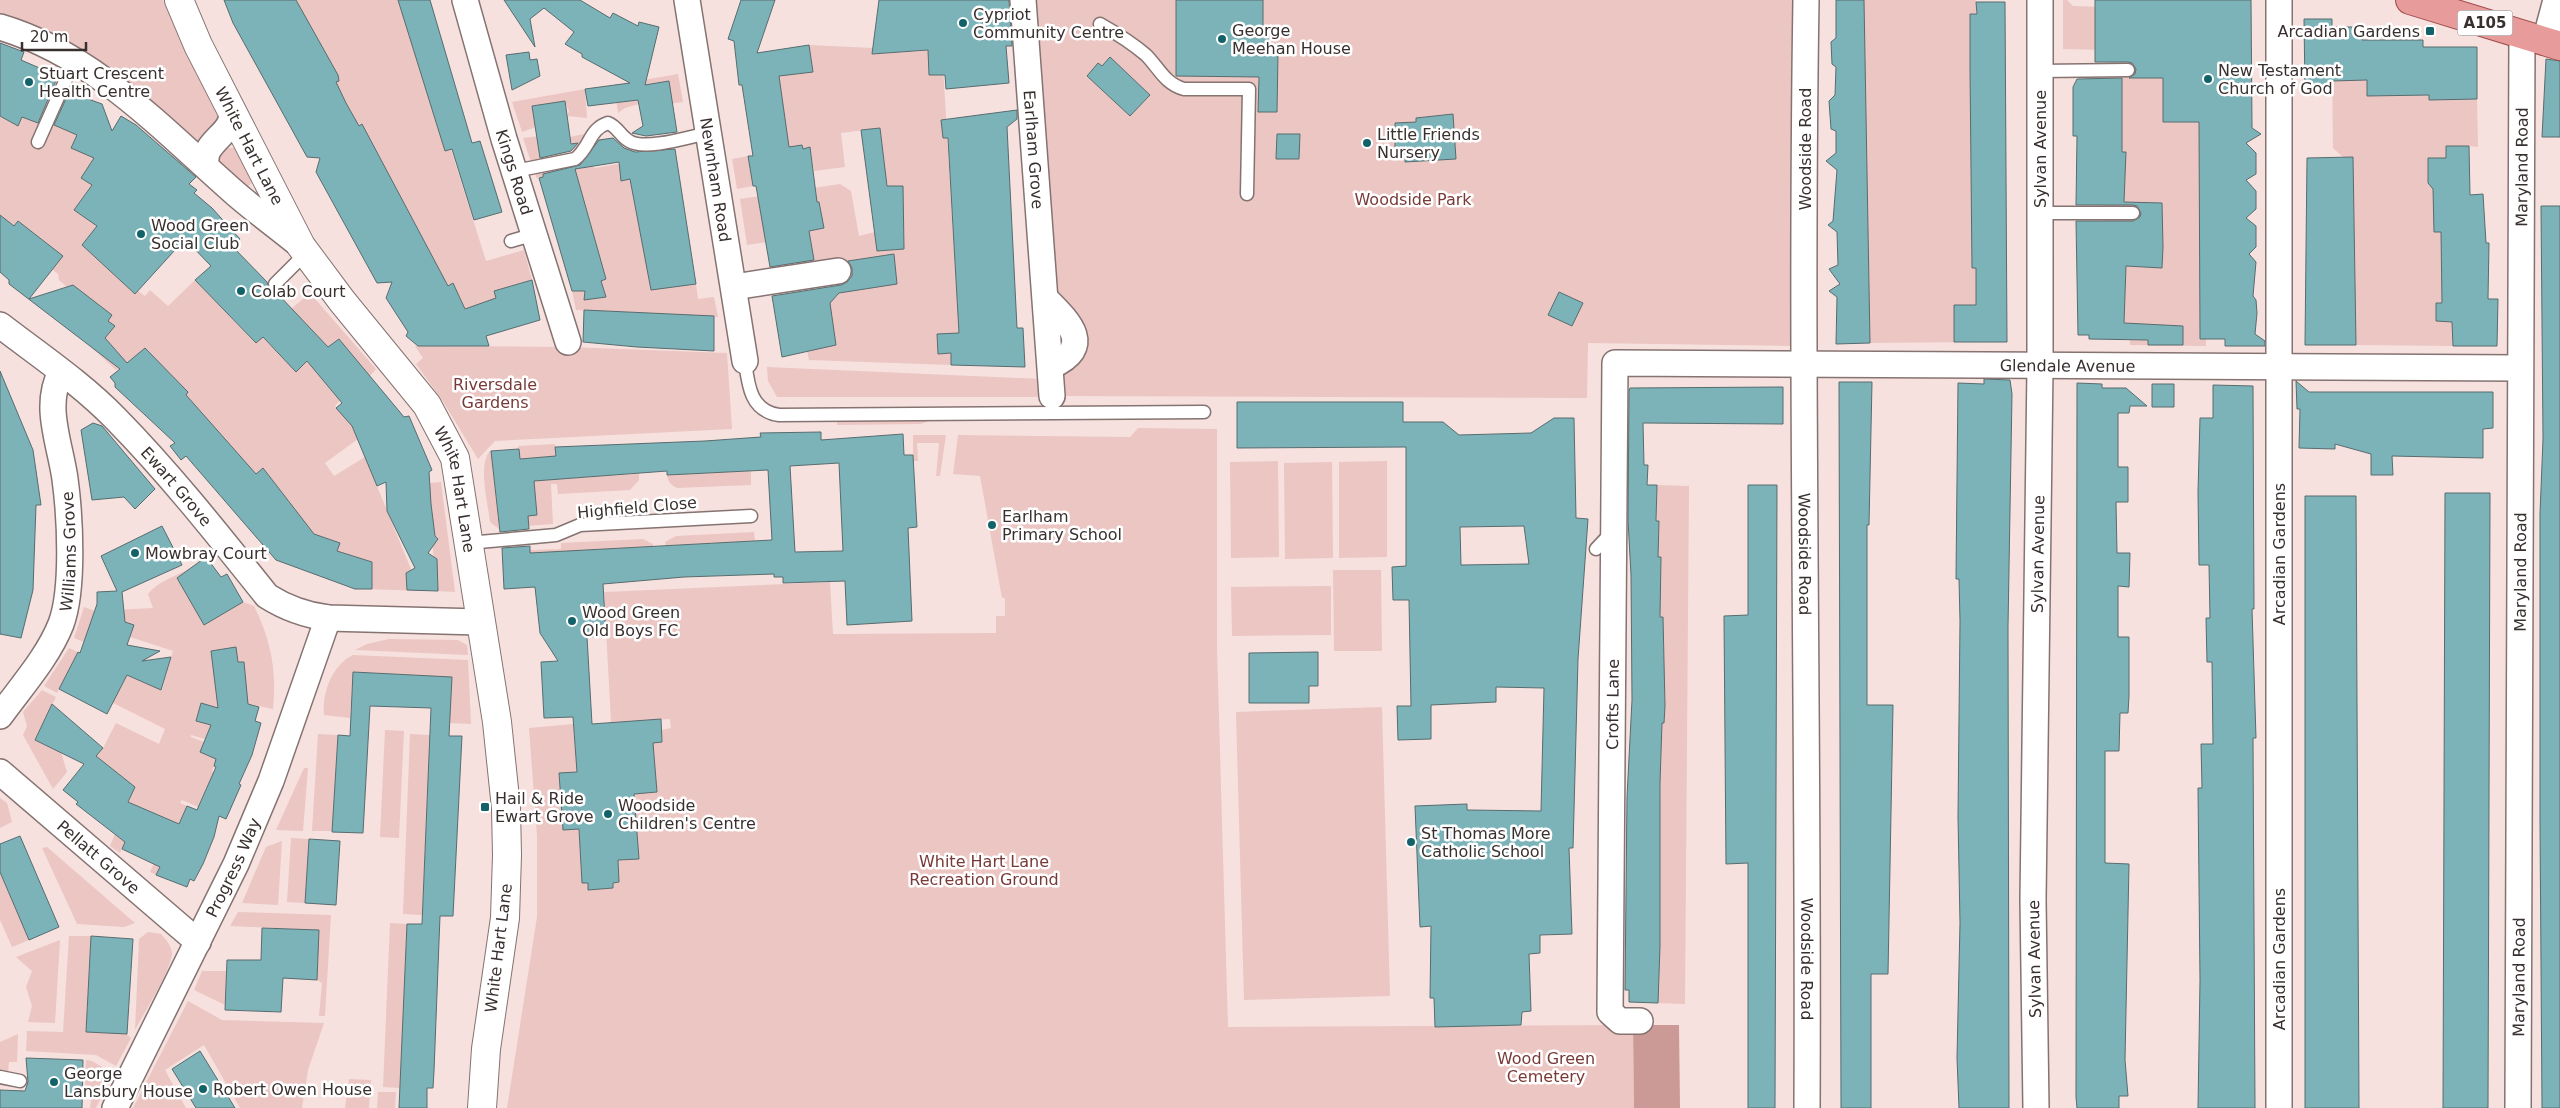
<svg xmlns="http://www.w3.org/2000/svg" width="2560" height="1108" viewBox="0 0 2560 1108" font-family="'DejaVu Sans',sans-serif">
  <rect width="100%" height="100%" fill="#f6e1df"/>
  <!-- green -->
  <path fill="#ebc6c3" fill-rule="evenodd" d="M0,0H163L219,113L218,120L201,141L194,142L0,16Z
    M283,0H404L486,261L524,250L532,280L510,286L499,300L484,302L488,319L449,320Z
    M1031,0H1794L1792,346L1588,343L1587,398L1063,396L1062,366L1068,364L1056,298Z
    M1858,0H1976L1977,342L1866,343Z
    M2063,0H2067L2073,6L2105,7L2204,119L2206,346L2130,345V334H2100L2106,50L2063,49Z
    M809,45L873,48L872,54L942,50L959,333L951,353V365L809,360L798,305L828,295L897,283L895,268L849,278L846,265L798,273L795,260L810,236L747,245L740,199L840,184L851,191L859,236L875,232L889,208L880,128L841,133L845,167L814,171L810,148L803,149L802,145L785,148L779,76L813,71Z
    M2332,60L2477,96L2478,147L2469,146L2446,158L2462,291L2453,346L2356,345L2345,335L2344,158L2333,148Z
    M678,74L683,102L669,104V81L637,86L639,104L625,108L618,113L614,85Z
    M585,89L587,118L567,116L569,111L565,103L532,106L534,120L539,126L522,132L512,102Z
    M0,116L18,126L22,117L40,124L43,118L82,133L99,158L93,182L74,210L97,226L82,245L135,294L138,291L145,296L150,290L168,306L195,280L255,343L262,337L296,372L311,358L343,397L335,406L362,436L325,463L334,476L365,457L420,591L366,589L319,544L143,358L116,370L92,348L110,325L59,280L58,274L0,229Z
    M584,134V144L580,152L531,162L523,138L540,136L541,158L572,152L574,149L570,137Z
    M226,148H235L240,151L254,180L247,188L218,165V155Z
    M748,156L753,186L737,189L732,159Z
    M650,158L671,287L696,284L698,299L714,297L718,317L576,310L572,291H597L563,173L536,178V171L582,164L596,168Z
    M310,293L376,369L370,376L339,339L328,347L291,309Z
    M415,346L569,347L727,353L732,429L495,441L478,459L444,403L416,364L423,358Z
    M767,367L1042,379V397H777L768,381Z
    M927,418V422L920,424L837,425V420Z
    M1138,428L1217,429V649L1228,1027L1633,1025L1634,1108H507L537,917V836L529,728L573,724L575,748L586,747L588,771L559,774L563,830L579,829L582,883H588L589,890L613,888V883L619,882L618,860L639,858L634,794L657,792L653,743L662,742V730L671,728L670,719L611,722L604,592L830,582L833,634L996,633V616H1005V598H1002L980,476L953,474L958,435L1130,437Z
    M913,435H946L940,476H936L939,443H917L918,461H913Z
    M555,444L558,479L639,474V480L630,490L558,494L557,484H551L553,524L526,526L531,458L520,459L518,446Z
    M491,450L499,529L490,522C488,503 477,463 491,450Z
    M1278,461L1279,557L1231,558L1230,462Z
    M1387,461V557L1339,558V462Z
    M1332,462L1333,558L1285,559L1284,463Z
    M751,471V485L677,488C671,485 668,482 667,475Z
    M441,482L455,592L436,591L428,483Z
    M1657,485L1689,486L1685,1004L1654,1003L1655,806C1662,795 1663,786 1655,774L1659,619L1663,617L1631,600V593L1656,589Z
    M754,532L755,541L666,546L665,542L676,536Z
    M643,539L653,544V547L563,586L533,587L530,550L561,549V543Z
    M192,567L228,611L243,602L254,606C271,640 277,672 273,709L236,701L222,744L191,735V737L204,742L217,759L212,771L214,773L198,807L182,800L180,803L187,806L156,875L150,872L167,833L158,829L162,817L139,807L120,853L110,846L135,787L95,757L103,748L116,723L159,744L165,729L113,703L127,675L162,690L173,651L130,637L134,625L95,611L84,642L74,638L84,607L95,611L153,608L148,594C158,581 177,576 192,567ZM231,648L217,697L211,651Z
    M1333,570H1381L1382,651H1334Z
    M1331,586V635L1232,636L1231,587Z
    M389,639L458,640L467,645L468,655L355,650L367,644Z
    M69,648L78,652L57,693L44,686Z
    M353,655L468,660L471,724L449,723L451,677L353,672L350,718L324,715C322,693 332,665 353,655Z
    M42,690L56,697L35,740L61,752L67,772L53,789L23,735L27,726L23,712Z
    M1382,707L1390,996L1244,1000L1236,712Z
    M385,730L404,731L399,838L380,837Z
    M318,734L338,735L332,831H312Z
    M410,734L430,735L422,915L403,914Z
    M304,768H308L303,831L276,830Z
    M0,798L7,803L12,822L0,828Z
    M291,838L309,839L305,903L287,902Z
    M282,841L278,905L242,903L266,847Z
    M47,847L135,923L124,927L77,924L42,848Z
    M0,872L29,940L12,947L0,920Z
    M238,912L331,915L325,1016H319L322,983L317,980L318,930L230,926Z
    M390,923L407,924L400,1088L383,1087Z
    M148,932L161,934C166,940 172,946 172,954C170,972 144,1013 135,1030L139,939Z
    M69,936H91L86,1032L127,1034L131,1038L116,1066L96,1055L26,1051L27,1031L63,1032Z
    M60,940L55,1023L28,1022L32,1006L26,987L32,971L16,957Z
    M202,971H227L225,1005L194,990Z
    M188,1001L222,1020L324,1023L308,1070L302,1108H240L204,1045L165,1070L186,1108H133Z
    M18,1034L17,1062H9L8,1073H0V1042Z
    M86,1060L92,1061L113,1073L96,1108H90L92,1094H85Z
    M349,1079L371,1080L369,1108H345Z
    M378,1092H396L395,1108H377Z"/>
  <!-- forest -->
  <path fill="#cb9a96" d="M1633,1025H1679L1680,1108H1634Z"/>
  <!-- building -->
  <path fill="#7bb3b9" stroke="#586c6e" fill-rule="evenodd" d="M224,0H296L338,75L339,81L336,82L346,103L359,126L362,124L448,286L453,283L465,309L496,298L494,291L532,280L540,320L486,336L489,346H418L406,336L408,332L386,298L392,282L377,283L316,172L320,158L307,157L233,23Z
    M398,0H430L472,143L480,141L502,212L474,220L452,149L445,151Z
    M504,0H580L610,18L613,13L638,26L639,22L659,27L645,85L669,81L677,132L646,136L632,133L643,126L638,100L588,106L585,89L630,83L582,57V54L565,44L574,32L544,8L530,19L535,47Z
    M741,0H775L757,53L809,45L813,72L779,76L789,147L802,145L803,149L810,147L817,202H819L824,228L809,231L814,260L770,267L756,186H753L748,156H753L742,85H739L734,41L728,39Z
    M879,0H1009L1012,46H1006L1009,83L946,89L945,75H929L928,50L872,54Z
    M1176,0H1263V26L1268,30V53H1278L1277,112H1258L1259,77L1176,76Z
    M1836,0H1864L1870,343L1836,344L1837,297L1829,291L1840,284L1829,269L1838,265L1837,232L1828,225L1833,221L1837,170L1826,161L1836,153V131L1831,129L1829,101L1835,95L1836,67L1832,64L1831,42L1836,38Z
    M2095,0H2251L2252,128L2261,134L2246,143L2256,153V174L2246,180L2256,191V209L2246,218L2256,226V247L2249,254L2256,262L2253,296L2256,300L2257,313L2255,334L2265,341V346H2225V339H2200L2199,122H2163V78H2129L2135,74L2136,69L2132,63L2128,62H2095Z
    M1976,2H2005L2007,342H1954V305H1976V268H1972L1970,68V14H1977Z
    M2304,19H2332V27H2362V40H2423V47H2477V99L2429,100V95L2367,96V80L2332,81V90L2305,91Z
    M0,43L24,52L21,60L58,76L38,123L22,117L18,126L0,116Z
    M529,52L530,60L537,59L540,76L512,90L506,55Z
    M1110,57L1150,95L1130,116L1087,76L1098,63L1102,66Z
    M2546,59L2560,61V137H2542Z
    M2122,78V152H2126L2124,202L2162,203L2163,247L2162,268L2126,266L2124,323L2183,326V345H2148V340L2089,339V335H2078L2076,221H2133L2140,217L2141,213L2137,206L2133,205H2076L2077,136H2073V87L2077,79Z
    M69,92L102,104L112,131L121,116L136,125L196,177L189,184L197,190L194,193L212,208L240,239L233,247L267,282L269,289L276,292L328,347L339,339L404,417L409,416L432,470L429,472L431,504L435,536L438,539L428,553L437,559L438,591L407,590L406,573L415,568L387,511L386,482L377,486L352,426L336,408L342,403L307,361L296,372L263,337L256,343L195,280L211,266L185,239L135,294L82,245L97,226L74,210L92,185L81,178L94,158L71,148L77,135L54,125Z
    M565,101L571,144L578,143L571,151L540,158L532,106Z
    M1017,110V119L1007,127L1017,328H1023L1025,367L951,365V353L938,354L937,334L959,333L948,138H943L941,120Z
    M1453,114L1456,159L1405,162V157H1395V123L1416,122V118Z
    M880,128L887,186H903L904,249L877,251L861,130Z
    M1277,134H1300L1299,159H1276Z
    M613,138L624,148L635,152L675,149L696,284L651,290L630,179L621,181L619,162L575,169L606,279L601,281L606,297L584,300L585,291H572L539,178L543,177V174L580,165L599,140Z
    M2446,146H2469L2470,195L2483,194L2486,243H2489L2488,299H2498L2497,346H2453L2452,322L2436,321V303H2442L2441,232H2434L2433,189L2428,183V158H2446Z
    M2353,157L2356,345H2305L2307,158Z
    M2541,206H2560V1108H2542L2540,820V514L2543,439Z
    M0,215L14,226L18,221L63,256L29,299L73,285L112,315L108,321L115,326L105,338L127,363L145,348L188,392L186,395L256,474L263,468L314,534L340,543L337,551L372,562V589H355L276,560L186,456L181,460L170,446L175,443L115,387V383L110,377L120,369L9,284V280L0,272Z
    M894,254L897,284L839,293L830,303L836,345L782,357L772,296L841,285L847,282L852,276V268L848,261Z
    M1559,292L1583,303L1572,326L1548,315Z
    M584,310L714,316V351L637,347L583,342Z
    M0,371L33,450L41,505H36L33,590L21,638L0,634Z
    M1984,379L2010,380L2012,394L2008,627L2009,1108H1959L1957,1058L1960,923L1958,817L1960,621L1959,579H1956L1958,383L1984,384Z
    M2296,381L2309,392H2493V428L2483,429V458L2392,456L2393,475H2371V454L2335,444V449L2299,448L2300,409H2297Z
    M1839,382H1872L1869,525H1867V705H1893L1888,974H1871V1108H1841Z
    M2077,383L2102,384V388H2126L2147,406H2130L2129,413H2118V467H2128V502H2116L2117,553H2130L2129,587L2118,586V637H2129V696L2128,713H2120L2119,751H2105V863L2129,864L2125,1060L2128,1096H2119V1108H2077L2076,1097Z
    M2152,384H2174V407H2152Z
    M2213,385L2253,386L2254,609H2252L2256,738H2253L2255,1108H2198L2200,980L2198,788H2202L2201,744H2213L2212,662H2207L2206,618H2210L2209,565H2199L2198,492L2200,418H2213Z
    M1783,387V424L1643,423L1644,465H1648L1647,485H1657L1656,521H1659L1658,557H1661L1660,617H1663L1665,706L1664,723H1662L1660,783V946L1658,1003L1629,1002V990H1625L1627,797L1632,700L1631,575L1628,520L1629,391L1630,388Z
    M1237,402H1403V422H1443L1459,435L1531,433L1554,418H1574L1576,518L1588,519L1578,659L1573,848H1569L1572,934L1540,935V953L1529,954L1531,1011L1522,1012L1521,1025L1435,1027L1434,998H1430L1431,926L1420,927L1415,806L1467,804V810L1541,811L1544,688L1496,687V702L1431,705V739L1398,740L1397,706H1411L1409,600H1393L1392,567L1406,566V447L1237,448ZM1524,526L1529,564L1461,565L1460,527Z
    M93,423L102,426L155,489L135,509L124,497L92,500L81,430Z
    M821,432V440L903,434L904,455H913L917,527L908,528L912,621L847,625L845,581L783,583V577H774V574L684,577L603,584L606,636L587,637L592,724L661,719L662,742L653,743L657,792L634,794L639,859L618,860L619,882L613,883V888L588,890V883H582L579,829L563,830L559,773L577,772L573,717L544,718L541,662L558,661L540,633L535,587L504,589L502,548L530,546V553L772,540L768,470L667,475V471L534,481L537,515L528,516L529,529L500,532L491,451L519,449L520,459L556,456L555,447L705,441L761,437L760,433ZM839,463L843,551L795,552L790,466Z
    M1748,485H1777L1775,1108H1748V863L1726,864L1724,616L1748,615Z
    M2445,493H2490L2488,1108H2443Z
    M2305,496H2356L2359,1108H2305Z
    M162,526L182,565L122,592L125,622L134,625L127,645L160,651L142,661L171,657L161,690L127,675L107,714L59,689L78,652L80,653L97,604V592L117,591L101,556Z
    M206,557L221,577L227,574L243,602L204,625L177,578Z
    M236,647L238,662H244L248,704L259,707L255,721L261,723L252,755L239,784L241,785L226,819L219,816L214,837L203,864L194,881L190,879L187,887L156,875L160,867L122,849L125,842L76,804L78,802L63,790L84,764L35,740L52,704L103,748L96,756L135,787L128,802L179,824L187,806L197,810L216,767L214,766L216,759L200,752L211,725L196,721L201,703L218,708L211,651Z
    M1318,652V686H1309V703H1249V653Z
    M353,672L452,677L449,736H462L453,916H440L434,1071L433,1088H427V1108H399L407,924H422L431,708L370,706L363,833L332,832L338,735L350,736Z
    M20,836L59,927L29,940L0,872V844Z
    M309,839L340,841L336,905L305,903Z
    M262,928L319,930L317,980L283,978L281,1012L225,1010L227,960H261Z
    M91,936L133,939L127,1034L86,1032Z
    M200,1051L235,1108H196L172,1069Z
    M26,1058L83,1060L82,1108H0V1090L25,1091L28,1082Z"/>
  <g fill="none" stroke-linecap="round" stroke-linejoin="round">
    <defs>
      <path id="service" d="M1100,24C1116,33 1132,43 1146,55C1159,68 1165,84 1184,89H1249L1247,194
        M2040,71L2128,70
        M38,142L75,59
        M515,171L575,159C590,148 589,129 608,123C618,127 620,136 629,141C645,151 689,137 708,133
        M2040,213H2133
        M511,241L535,234
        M275,284L306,253
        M745,361C748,384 750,411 779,415L1204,412
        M468,543L556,535L580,525L751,516
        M1596,549L1612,532
        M0,1077L20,1081"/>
      <g id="minor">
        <path id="s1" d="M465,0L504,139L568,342"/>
        <path id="s2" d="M687,0L745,361"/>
        <path id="s3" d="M1023,0L1052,396"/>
        <path id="s4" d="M1806,0C1800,369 1809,739 1807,1108"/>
        <path d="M0,27C95,55 163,130 236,194C257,212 279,228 301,246"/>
        <path d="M2545,41L2556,0"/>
        <path d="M205,165C206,160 206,153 209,149C218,135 231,131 233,112"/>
        <path d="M734,287L838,271"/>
        <path d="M1046,299C1069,322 1095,347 1051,366"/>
        <path id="s5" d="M0,325C39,355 81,383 116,419C170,474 219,536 267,596C286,608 305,615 328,618L480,622"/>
        <path id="s6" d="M0,716C21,687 48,657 61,624C74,589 70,516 65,479C60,443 43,406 61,372"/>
        <path id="s7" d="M0,772L198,942"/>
        <path id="s8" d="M1640,1021H1620L1610,1012L1615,363L2520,368"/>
        <path id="s9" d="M115,1108L236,864L271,781L328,618"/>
        <path id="s10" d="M2036,1108L2033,900L2040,367V0"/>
        <path d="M2279,1108V0"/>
        <path id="s11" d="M2518,1108L2522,34"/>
      </g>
      <g id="tertiary">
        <path id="s12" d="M179,0L198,45L301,246L342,301L427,405L455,458L497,722L506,808L507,855L505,918L486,1049L482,1108"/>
      </g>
      <path id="primary" d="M2410,0L2560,46"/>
    </defs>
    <!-- service casing -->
    <use href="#service" stroke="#857371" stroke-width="15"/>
    <!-- minor casing -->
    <use href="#minor" stroke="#857371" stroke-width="28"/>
    <!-- tertiary casing -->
    <use href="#tertiary" stroke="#857371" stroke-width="30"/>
    <!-- primary casing -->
    <use href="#primary" stroke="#9f4a49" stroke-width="30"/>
    <!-- service -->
    <use href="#service" stroke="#fff" stroke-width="12"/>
    <!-- minor -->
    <use href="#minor" stroke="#fff" stroke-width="25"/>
    <!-- tertiary -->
    <use href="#tertiary" stroke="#fff" stroke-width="28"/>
    <!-- primary -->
    <use href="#primary" stroke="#e79b9a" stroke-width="28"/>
  </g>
  <!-- markers -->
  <g fill="#13626a" stroke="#fff" stroke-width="2">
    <circle cx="963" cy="23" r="5"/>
    <rect x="2425" y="26" width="10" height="10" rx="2.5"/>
    <circle cx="1222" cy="39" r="5"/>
    <circle cx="2208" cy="79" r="5"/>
    <circle cx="29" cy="82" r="5"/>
    <circle cx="1367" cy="143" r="5"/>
    <circle cx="141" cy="234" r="5"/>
    <circle cx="241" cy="291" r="5"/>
    <circle cx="992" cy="525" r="5"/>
    <circle cx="135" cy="553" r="5"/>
    <circle cx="572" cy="621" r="5"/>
    <rect x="480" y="802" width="10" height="10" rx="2.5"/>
    <circle cx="608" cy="814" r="5"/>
    <circle cx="1411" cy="842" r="5"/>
    <circle cx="54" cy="1082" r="5"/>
    <circle cx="203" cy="1089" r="5"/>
  </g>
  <g text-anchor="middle" stroke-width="5" stroke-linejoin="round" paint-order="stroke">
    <!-- shield labels -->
    <rect fill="#fff" stroke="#746e6d" stroke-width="1" x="2457.5" y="10.5" width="55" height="25" rx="4"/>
    <g font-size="15" font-weight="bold" fill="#38302f">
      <text x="2485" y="28">A105</text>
    </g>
    <!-- poi labels -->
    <g font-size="16" fill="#38302f" stroke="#fff" text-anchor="start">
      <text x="973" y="20">Cypriot<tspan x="973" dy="18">Community Centre</tspan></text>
      <text x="1232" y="36">George<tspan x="1232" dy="18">Meehan House</tspan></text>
      <text x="2420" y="37" text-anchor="end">Arcadian Gardens</text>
      <text x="2218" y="76">New Testament<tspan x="2218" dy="18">Church of God</tspan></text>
      <text x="39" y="79">Stuart Crescent<tspan x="39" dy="18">Health Centre</tspan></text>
      <text x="1377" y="140">Little Friends<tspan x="1377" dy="18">Nursery</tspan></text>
      <text x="151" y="231">Wood Green<tspan x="151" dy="18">Social Club</tspan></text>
      <text x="251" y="297">Colab Court</text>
      <text x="1002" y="522">Earlham<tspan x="1002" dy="18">Primary School</tspan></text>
      <text x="145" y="559">Mowbray Court</text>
      <text x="582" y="618">Wood Green<tspan x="582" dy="18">Old Boys FC</tspan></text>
      <text x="495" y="804">Hail &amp; Ride<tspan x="495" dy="18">Ewart Grove</tspan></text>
      <text x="618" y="811">Woodside<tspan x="618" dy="18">Children's Centre</tspan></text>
      <text x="1421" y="839">St Thomas More<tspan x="1421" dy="18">Catholic School</tspan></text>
      <text x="64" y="1079">George<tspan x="64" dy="18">Lansbury House</tspan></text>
      <text x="213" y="1095">Robert Owen House</text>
    </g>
    <!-- street labels -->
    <g font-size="16" fill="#38302f" stroke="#fff">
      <text dy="6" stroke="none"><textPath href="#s12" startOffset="162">White Hart Lane</textPath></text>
      <text dy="6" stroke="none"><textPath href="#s3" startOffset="150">Earlham Grove</textPath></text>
      <text transform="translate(1805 149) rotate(-90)" y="6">Woodside Road</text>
      <text transform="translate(2040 149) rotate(-90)" y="6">Sylvan Avenue</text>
      <text dy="6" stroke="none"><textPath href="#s11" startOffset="941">Maryland Road</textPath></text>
      <text dy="6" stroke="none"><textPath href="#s1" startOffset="179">Kings Road</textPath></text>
      <text dy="6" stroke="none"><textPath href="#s2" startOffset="182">Newnham Road</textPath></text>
      <text dy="6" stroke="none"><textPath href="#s8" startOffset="1135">Glendale Avenue</textPath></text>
      <text dy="6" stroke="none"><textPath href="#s5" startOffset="240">Ewart Grove</textPath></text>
      <text dy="6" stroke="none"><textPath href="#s12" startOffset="568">White Hart Lane</textPath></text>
      <text transform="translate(637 507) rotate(-5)" y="6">Highfield Close</text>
      <text dy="6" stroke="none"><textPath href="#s6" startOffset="184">Williams Grove</textPath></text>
      <text dy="6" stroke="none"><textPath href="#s4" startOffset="554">Woodside Road</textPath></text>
      <text dy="6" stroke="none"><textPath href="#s10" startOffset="554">Sylvan Avenue</textPath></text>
      <text transform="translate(2279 554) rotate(-90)" y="6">Arcadian Gardens</text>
      <text dy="6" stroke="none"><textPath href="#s11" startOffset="536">Maryland Road</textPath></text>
      <text dy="6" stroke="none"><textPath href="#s8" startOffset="341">Crofts Lane</textPath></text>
      <text dy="6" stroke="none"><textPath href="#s7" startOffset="130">Pellatt Grove</textPath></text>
      <text dy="6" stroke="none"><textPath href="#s9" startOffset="268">Progress Way</textPath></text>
      <text transform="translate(498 948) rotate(-83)" y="6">White Hart Lane</text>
      <text dy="6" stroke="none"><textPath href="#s4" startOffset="959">Woodside Road</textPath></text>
      <text transform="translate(2034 959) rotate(-91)" y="6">Sylvan Avenue</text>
      <text transform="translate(2279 959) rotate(-90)" y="6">Arcadian Gardens</text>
      <text dy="6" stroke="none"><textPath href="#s11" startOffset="131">Maryland Road</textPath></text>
    </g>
    <!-- park labels -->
    <g font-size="16" fill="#783937" stroke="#fff">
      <text x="1413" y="205">Woodside Park</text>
      <text x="495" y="390">Riversdale<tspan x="495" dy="18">Gardens</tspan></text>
      <text x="984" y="867">White Hart Lane<tspan x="984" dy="18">Recreation Ground</tspan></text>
      <text x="1546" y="1064">Wood Green<tspan x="1546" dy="18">Cemetery</tspan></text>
    </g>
  </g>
  <!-- scale -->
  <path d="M22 42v8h64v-8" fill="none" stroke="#38302f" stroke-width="2.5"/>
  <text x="30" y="42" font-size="15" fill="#38302f" stroke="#ffffff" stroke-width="4" paint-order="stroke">20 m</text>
</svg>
